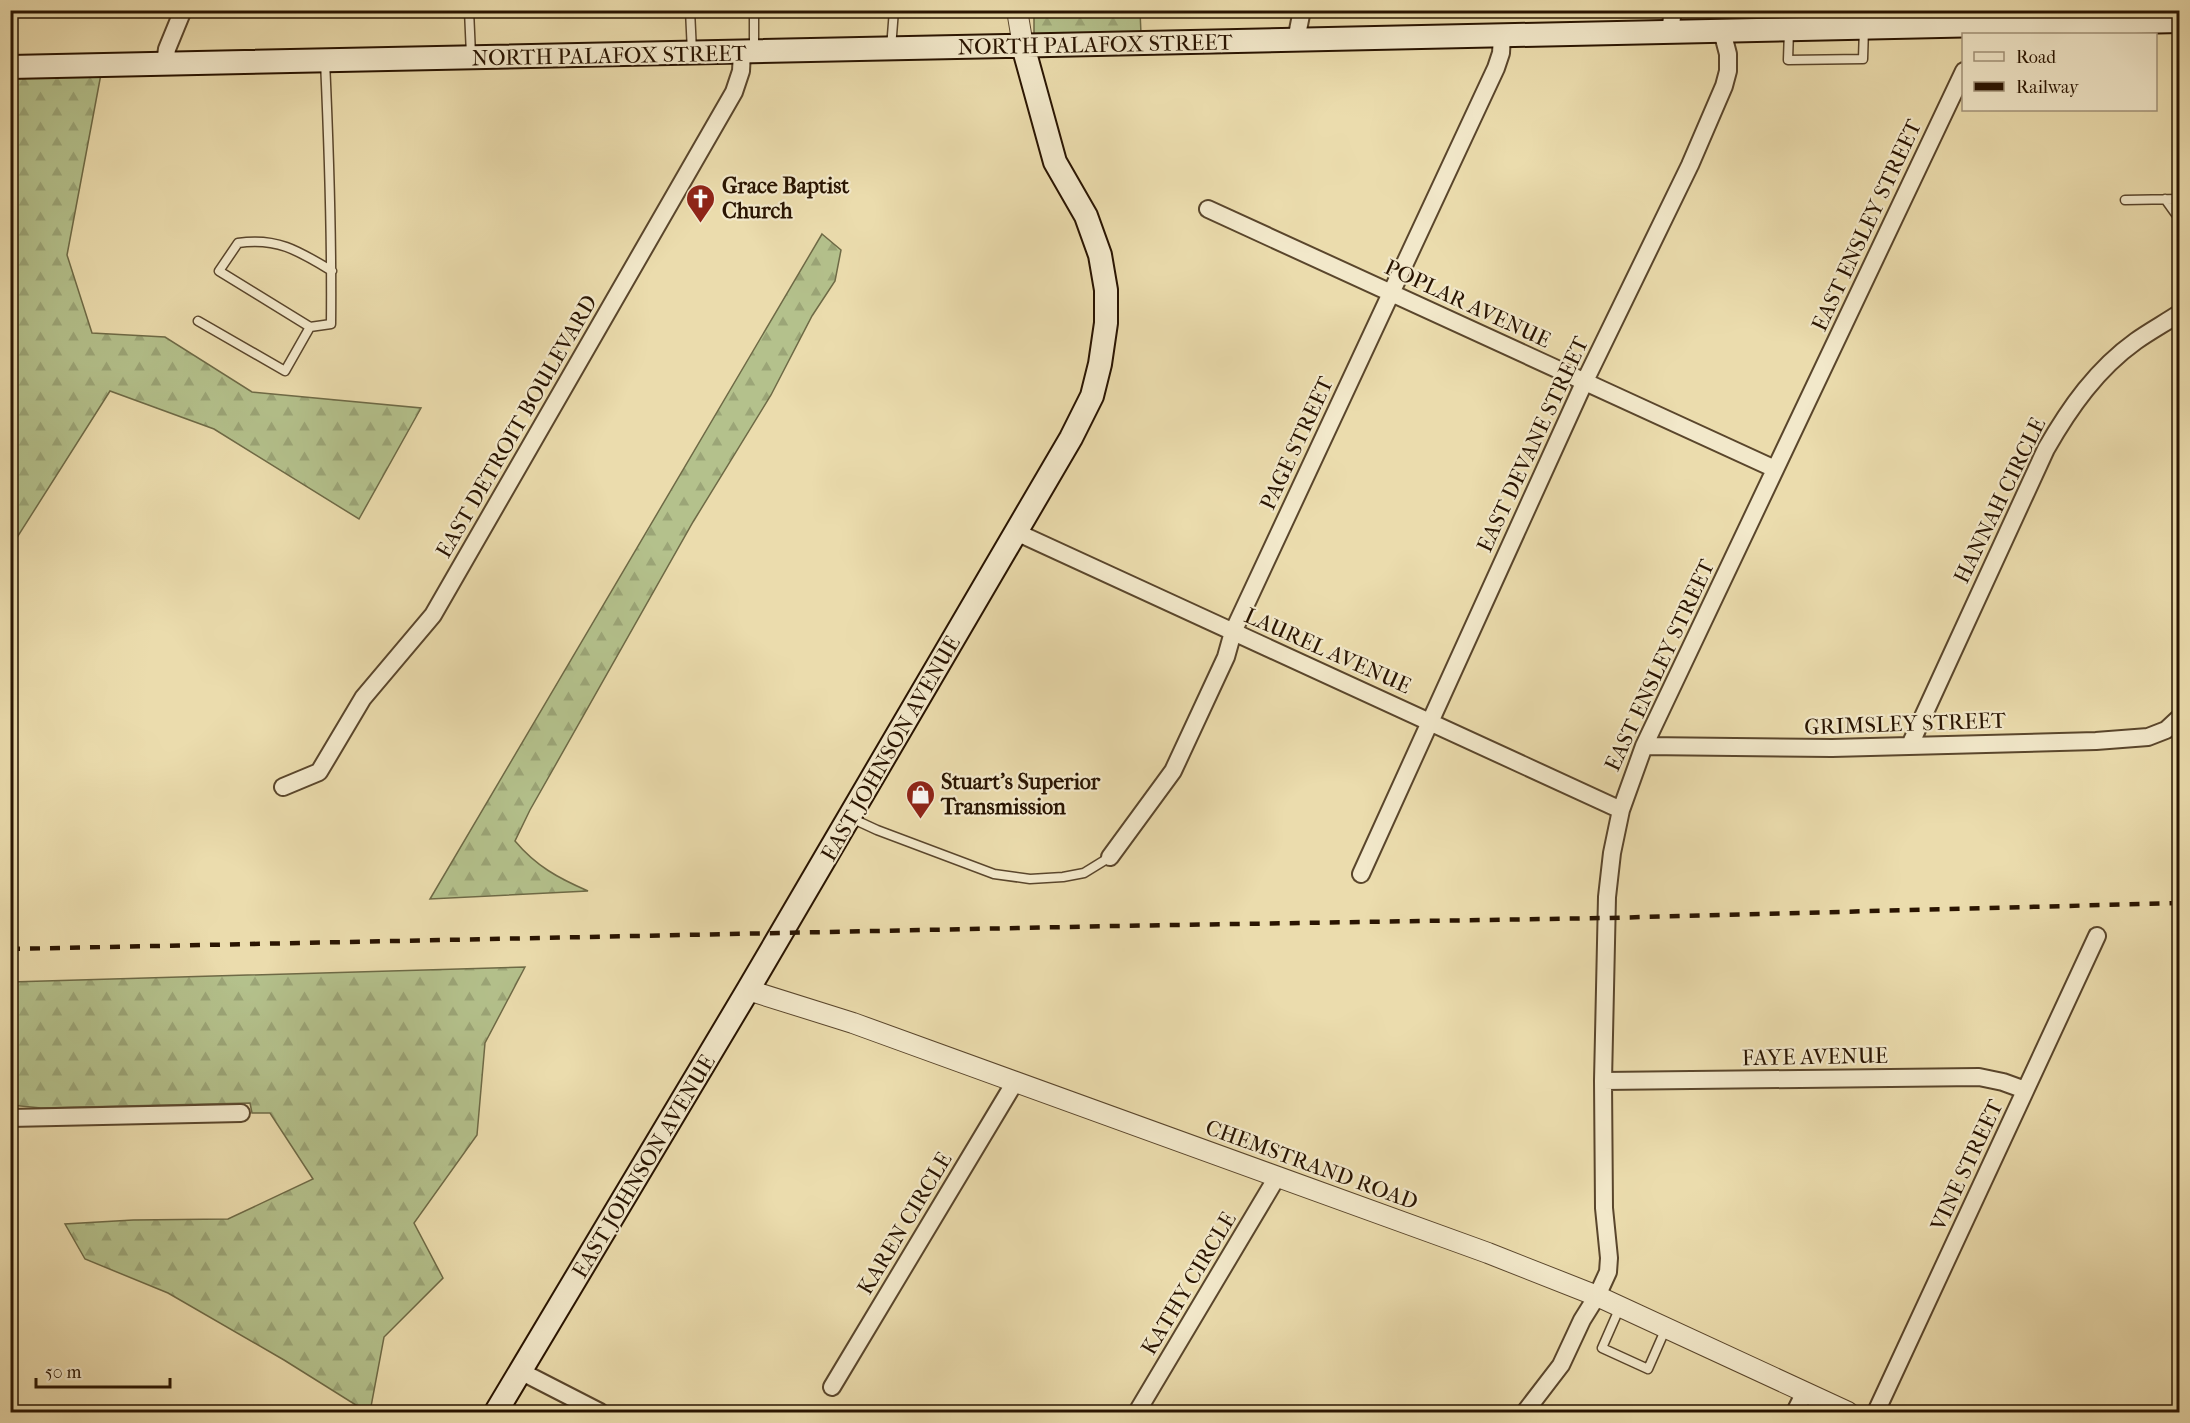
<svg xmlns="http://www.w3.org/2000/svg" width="2190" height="1423" viewBox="0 0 2190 1423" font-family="'IM FELL French Canon',serif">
  <defs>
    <pattern id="forest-firs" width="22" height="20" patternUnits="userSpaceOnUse" patternTransform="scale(1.5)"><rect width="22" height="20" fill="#b4c18c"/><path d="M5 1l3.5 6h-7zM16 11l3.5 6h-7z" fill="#9ba577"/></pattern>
  </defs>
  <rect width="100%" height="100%" fill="#ebdcad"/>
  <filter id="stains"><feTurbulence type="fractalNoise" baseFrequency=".00333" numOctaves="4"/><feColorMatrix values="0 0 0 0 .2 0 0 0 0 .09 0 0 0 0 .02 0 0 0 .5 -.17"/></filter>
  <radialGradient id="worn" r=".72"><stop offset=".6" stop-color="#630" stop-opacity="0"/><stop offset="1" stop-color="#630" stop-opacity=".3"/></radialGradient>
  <!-- forest -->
  <path fill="url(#forest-firs)" stroke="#6e6a46" stroke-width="1.5" d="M1034,11H1140L1141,34L1034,36Z
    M101,74L67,255L92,333L165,337L252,392L421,408L359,519L214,429L110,391L11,547V76Z
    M822,234L841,250L835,281L812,316L771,395L693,522L530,810L515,841C536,866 558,878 588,891L430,899Z
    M525,967L485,1043L477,1135L414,1223L443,1278L384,1337L370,1412H367L284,1360L168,1293L85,1259L65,1224L133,1220L228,1219L313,1179L270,1113H252L250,1103L41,1108L11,1105V982Z"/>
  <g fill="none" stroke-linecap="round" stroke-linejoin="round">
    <defs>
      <path id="service" d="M469,10L471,55
        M690,10L692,52
        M1789,30L1788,60L1863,59L1864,28
        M891,48L894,10
        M754,49V10
        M325,61C329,149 332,236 331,324L310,327L219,271L238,243C277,237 299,251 332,271
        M2165,199L2180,220
        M2125,200L2180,199
        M198,321L285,371L310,327
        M851,818L877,830L994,874L1030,879L1063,877L1084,873L1110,857
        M1620,1307L1602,1348L1648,1369L1666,1328"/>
      <path id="minor" d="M1670,32L1673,10
        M1296,40L1302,10
        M165,63L167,49L183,10
        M1208,209L1775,469
        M1016,532L1621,810
        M1910,745L2046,449C2070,407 2097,369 2136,341C2150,331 2165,323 2180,313
        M1644,746L1832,748L2096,741L2148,737L2166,730L2180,717
        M283,787L319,772L363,698L433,615L734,92L741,71L742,52
        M1110,857L1173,771L1226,657L1233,632L1496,68L1501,53L1502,36
        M1361,874L1584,383L1690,165L1724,86L1728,71V54L1722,31
        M1603,1081L1979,1077L2003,1082L2025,1090
        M10,1118L241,1113
        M520,1371L600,1412
        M832,1387L1015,1082
        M1137,1412L1277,1177
        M1525,1412L1561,1365L1582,1320L1597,1296L1608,1272L1609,1258L1604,1208L1603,1081L1607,897L1612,853L1621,810L1644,746L1964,71
        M1795,1412L1805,1392
        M1876,1412L2097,936"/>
      <path id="tertiary" d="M1017,10L1023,46
        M748,990L853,1023L1488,1253L1597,1296L1848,1412"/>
      <path id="secondary" d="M10,67L2180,21
        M496,1412L748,990L1071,438L1092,396L1100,364L1106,323V290L1100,255L1086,216L1055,162L1023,46"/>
    </defs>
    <!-- service casing -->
    <use href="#service" stroke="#5a462c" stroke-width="11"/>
    <!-- minor casing -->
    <use href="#minor" stroke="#5a462c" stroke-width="20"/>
    <!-- tertiary casing -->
    <use href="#tertiary" stroke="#5a462c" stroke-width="22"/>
    <!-- secondary casing -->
    <use href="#secondary" stroke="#291401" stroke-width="26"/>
    <!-- service -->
    <use href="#service" stroke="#f2e8ca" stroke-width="8"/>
    <!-- minor -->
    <use href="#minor" stroke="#f2e8ca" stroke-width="16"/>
    <!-- tertiary -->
    <use href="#tertiary" stroke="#f2e8ca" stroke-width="20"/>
    <!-- secondary -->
    <use href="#secondary" stroke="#f2e8ca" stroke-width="22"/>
    <!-- rail -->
    <path stroke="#291401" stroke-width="4.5" stroke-dasharray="10 10" stroke-linecap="butt" d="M10,949L1114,926L1606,918L2180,903"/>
  </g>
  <!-- icons -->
  <defs>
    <symbol id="church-pin" viewBox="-11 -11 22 30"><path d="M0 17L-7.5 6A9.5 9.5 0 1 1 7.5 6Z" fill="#8f2418" stroke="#f2e8ca"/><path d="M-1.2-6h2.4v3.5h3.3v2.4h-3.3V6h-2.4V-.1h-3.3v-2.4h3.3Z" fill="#fff"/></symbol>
    <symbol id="shop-pin" viewBox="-11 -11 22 30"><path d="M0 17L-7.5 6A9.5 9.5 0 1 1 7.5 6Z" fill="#8f2418" stroke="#f2e8ca"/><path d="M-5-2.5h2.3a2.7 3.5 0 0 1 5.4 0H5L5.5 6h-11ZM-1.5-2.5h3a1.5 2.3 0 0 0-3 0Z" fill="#fff"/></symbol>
  </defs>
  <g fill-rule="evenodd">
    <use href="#church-pin" x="684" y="182" width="33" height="45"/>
    <use href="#shop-pin" x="904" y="778" width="33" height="45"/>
  </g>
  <g text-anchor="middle" stroke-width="4.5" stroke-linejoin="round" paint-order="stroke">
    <!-- street labels -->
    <g font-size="22" fill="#291401" stroke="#f2e8ca">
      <text transform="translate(1095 44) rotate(-1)" y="8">NORTH PALAFOX STREET</text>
      <text transform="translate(609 55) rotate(-1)" y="8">NORTH PALAFOX STREET</text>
      <text transform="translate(1866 225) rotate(-65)" y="8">EAST ENSLEY STREET</text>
      <text transform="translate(1468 303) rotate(25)" y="8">POPLAR AVENUE</text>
      <text transform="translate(516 426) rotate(-60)" y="8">EAST DETROIT BOULEVARD</text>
      <text transform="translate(1296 443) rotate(-65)" y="8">PAGE STREET</text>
      <text transform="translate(1532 444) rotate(-65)" y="8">EAST DEVANE STREET</text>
      <text transform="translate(1999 500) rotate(-64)" y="8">HANNAH CIRCLE</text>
      <text transform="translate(1328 650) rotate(24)" y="8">LAUREL AVENUE</text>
      <text transform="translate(1659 665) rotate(-65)" y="8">EAST ENSLEY STREET</text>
      <text transform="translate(1905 723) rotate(-2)" y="8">GRIMSLEY STREET</text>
      <text transform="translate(890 748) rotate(-60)" y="8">EAST JOHNSON AVENUE</text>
      <text transform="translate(1815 1056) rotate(-1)" y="8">FAYE AVENUE</text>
      <text transform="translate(1312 1164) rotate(20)" y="8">CHEMSTRAND ROAD</text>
      <text transform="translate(1966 1165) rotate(-65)" y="8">VINE STREET</text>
      <text transform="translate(643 1166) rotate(-59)" y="8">EAST JOHNSON AVENUE</text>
      <text transform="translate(904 1223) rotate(-59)" y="8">KAREN CIRCLE</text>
      <text transform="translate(1188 1283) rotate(-59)" y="8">KATHY CIRCLE</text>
    </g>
    <!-- poi labels -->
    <g font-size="22" font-weight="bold" fill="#291401" stroke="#f2e8ca" text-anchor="start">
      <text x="722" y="193">Grace Baptist<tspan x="722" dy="25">Church</tspan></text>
      <text x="941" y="789">Stuart's Superior<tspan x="941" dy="25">Transmission</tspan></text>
    </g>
  </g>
  <!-- margin -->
  <rect width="2190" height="1423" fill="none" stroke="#ebdcad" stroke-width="36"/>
  <rect x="12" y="12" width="2166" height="1399" fill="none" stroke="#291401" stroke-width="3"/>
  <rect x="18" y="18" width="2154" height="1387" fill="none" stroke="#291401" stroke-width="1.5"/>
  <!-- legend -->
  <rect x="1962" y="33" width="195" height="78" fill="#f2e8ca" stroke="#a2937a" stroke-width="1.5"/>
  <rect x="1974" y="52" width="30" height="9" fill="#f2e8ca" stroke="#a2937a" stroke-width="1.5"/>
  <text x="2016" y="63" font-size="18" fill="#291401">Road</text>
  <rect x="1974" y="82" width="30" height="9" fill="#291401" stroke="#a2937a" stroke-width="1.5"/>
  <text x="2016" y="93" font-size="18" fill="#291401">Railway</text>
  <!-- scale -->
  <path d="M36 1378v9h134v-9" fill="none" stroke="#291401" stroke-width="3"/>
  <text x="45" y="1378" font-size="18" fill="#291401" stroke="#f2e8ca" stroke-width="4.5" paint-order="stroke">50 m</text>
  <rect width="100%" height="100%" filter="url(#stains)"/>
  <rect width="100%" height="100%" fill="url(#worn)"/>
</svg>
